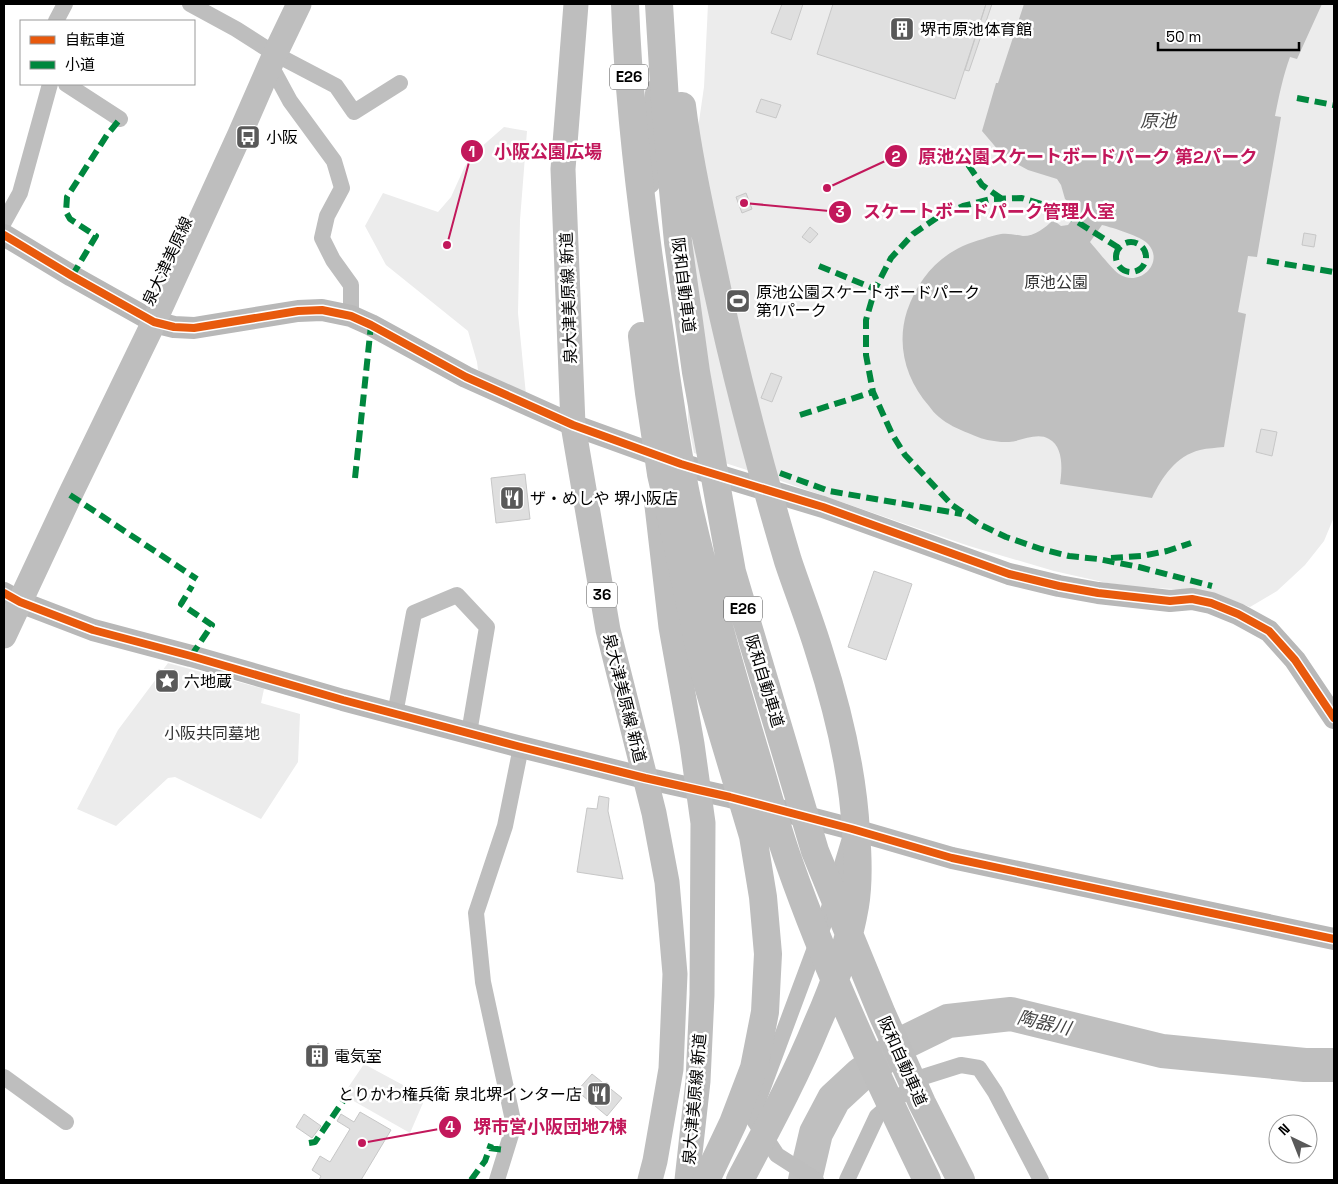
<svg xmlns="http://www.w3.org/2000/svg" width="1338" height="1184" viewBox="0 0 1338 1184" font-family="'Space Grotesk','Noto Sans JP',sans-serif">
  <rect width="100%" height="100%" fill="#fff"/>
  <!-- green -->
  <path fill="#ececec" d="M708,4H1334V517L1324,541L1305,565L1277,591L1250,607L1211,592L1192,590L1137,587L1107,583L1054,571L969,546L775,479L694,453L688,422V197L704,87Z
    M504,127L527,131L520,220L518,313L526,395L478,370L477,362L468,331L386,265L365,226L383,193L438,212L451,197L465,166L480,148Z
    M168,663L264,689L261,703L300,714L298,762L261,819L175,777L168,778L116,826L77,809L118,730Z
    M364,1064L416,1092L423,1103L410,1133L343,1095Z"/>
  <!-- water -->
  <path fill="#bfbfbf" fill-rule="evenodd" d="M1024,4H1322L1297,59L1290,57C1283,76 1279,96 1275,116L1281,117L1257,257L1248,256L1238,312L1246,314L1224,447C1216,448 1208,448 1200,450C1176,456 1162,477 1152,498L1060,484C1062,470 1064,447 1049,439C1037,432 1022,441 1009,442C1004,442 998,442 994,441C985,440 977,437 968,433C958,429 947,424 939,417C935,414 932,410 929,406C906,380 896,345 907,311C920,274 944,249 983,239C988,237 995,235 1001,234C1008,233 1016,235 1023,236C1035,236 1045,228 1053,220L1061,226L1068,225L1075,216L1077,209L1065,199L1061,185L1057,179L1028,170L1017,164L999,151L982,131L996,83H998ZM1102,225C1113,228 1141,236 1148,244C1165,262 1140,288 1119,274C1111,268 1097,250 1090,242Z"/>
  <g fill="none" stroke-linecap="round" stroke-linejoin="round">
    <!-- river -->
    <path stroke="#bfbfbf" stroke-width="34" d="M805,1180L816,1133L834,1099L861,1074L907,1041L948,1021L1011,1014L1162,1051L1305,1065H1334"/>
  </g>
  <!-- building -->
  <path fill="#dfdfdf" stroke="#c7c7c7" d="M782,4H803L791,40L771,33Z
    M833,4H986L955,99L817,54Z
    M986,4H992L969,71L965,70Z
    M761,99L781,105L776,118L756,112Z
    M746,193L752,209L742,213L736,197Z
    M810,227L818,234L810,243L802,237Z
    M1304,233L1316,235L1314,247L1302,245Z
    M771,373L782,377L772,402L761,398Z
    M1261,429L1277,432L1272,456L1256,452Z
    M525,474L530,519L496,523L491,478Z
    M874,571L912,584L886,660L848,647Z
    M599,796L609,798L608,811L623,879L577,872L587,808L597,809Z
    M318,1043L328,1051L316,1068L305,1061Z
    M592,1074L622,1098L607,1116L577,1091Z
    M360,1112L391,1130L361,1180H319L321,1176L312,1170L320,1156L330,1162L350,1129L337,1121L341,1114L354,1122Z
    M304,1114L321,1126L312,1138L296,1127Z"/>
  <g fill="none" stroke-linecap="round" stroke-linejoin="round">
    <!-- street -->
    <path stroke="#bebebe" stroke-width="16" d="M190,4L236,29L275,54L336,86L354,112L400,83
      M56,21L65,4
      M270,64L290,101L334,161L342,188L327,216L322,238L333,260L351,285V316
      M66,84L120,119
      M4,222L20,193L50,84
      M395,714L414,613L457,595L487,627L469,733
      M4,1077L66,1122
      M497,1180L514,1125L483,982L476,913L505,826L521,747
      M816,1180L777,1155L752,1117L825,921L850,838
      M847,1180L877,1116L923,1077L961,1065L979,1068L995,1092L1041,1180"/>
    <!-- secondary -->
    <path stroke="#b8b8b8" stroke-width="22" d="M4,235L72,276L154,322L174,327L194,328L298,311L322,310L351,316L371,325L466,377L573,425L681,464L823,507L1009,574L1059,586L1098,593L1170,601L1192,599L1211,603L1238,614L1269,631L1295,660L1334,718
      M4,593L20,602L93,630L191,656L343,700L521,747L645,778L730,797L852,829L952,858L1334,939"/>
    <!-- primary -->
    <path stroke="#bebebe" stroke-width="25" d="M576,4L563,169L573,425L608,630L654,813L667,882L675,974L671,1069L655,1161L650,1180
      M648,182L649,150L658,90
      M657,506L671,627L692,744L703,823L702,995L698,1081L687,1180
      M4,636L70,495L154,322L240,134L275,54L299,4"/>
    <!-- highway -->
    <path stroke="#bebebe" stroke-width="28" d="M625,4C629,114 643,224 660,334C668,390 676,448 688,504C708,592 733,679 759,765C769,798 778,832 790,865C828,973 877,1077 927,1180
      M659,4L666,117L678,242L696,372L732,572L815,851L882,1014L922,1103L961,1180
      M682,106C688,156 699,206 710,255C731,358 758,460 788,561C798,591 810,621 819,651C838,710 853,771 856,833C858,857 859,882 855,906C848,947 834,986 817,1024C795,1078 767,1129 740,1180
      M642,336L649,393L661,474L678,548L707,682L753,836L763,897L768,954L765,1012L754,1068L733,1123L706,1180"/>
    <!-- quiet -->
    <path stroke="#00873e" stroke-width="6" stroke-dasharray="12 6" stroke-linecap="butt" d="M1297,98L1334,105
      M958,150L982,185L1002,199
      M1116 257a15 15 0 1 1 30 0a15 15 0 1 1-30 0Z
      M1119,248L1055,208L1022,198L991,199L963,206L938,217L913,234L891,258L875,289L866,320V355L873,392L892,434L905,455L952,505L981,525L1006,537L1041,549L1069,556L1098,559L1139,567L1212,586
      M1267,261L1334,272
      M819,266L875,289
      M72,276L96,236L70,219L66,212L67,197L107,135L120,119
      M800,415L873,392
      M780,473L829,491L962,514
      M355,478L371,325
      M70,495L197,579
      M1111,558L1142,556L1167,551L1191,543
      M191,656L212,625L181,604L192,586
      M309,1143L315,1142L346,1097
      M489,1148L506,1150
      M471,1180L485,1161L491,1144"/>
    <defs>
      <path id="cycleway" d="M4,235L72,276L154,322L174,327L194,328L298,311L322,310L351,316L371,325L466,377L573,425L681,464L823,507L1009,574L1059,586L1098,593L1170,601L1192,599L1211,603L1238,614L1269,631L1295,660L1334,718
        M4,593L20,602L93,630L191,656L343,700L521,747L645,778L730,797L852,829L952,858L1334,939"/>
    </defs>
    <!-- cycleway casing -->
    <use href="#cycleway" stroke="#fff" stroke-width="11"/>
    <!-- cycleway -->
    <use href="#cycleway" stroke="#e8590c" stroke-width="8"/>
  </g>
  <!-- icons -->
  <defs>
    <symbol id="building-square" viewBox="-11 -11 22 22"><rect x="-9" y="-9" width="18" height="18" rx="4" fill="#595959" stroke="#fff"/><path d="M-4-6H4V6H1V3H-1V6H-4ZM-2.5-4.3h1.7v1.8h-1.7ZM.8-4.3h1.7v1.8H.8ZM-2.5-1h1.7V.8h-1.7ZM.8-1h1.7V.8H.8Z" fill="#fff"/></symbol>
    <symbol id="bus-square" viewBox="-11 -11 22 22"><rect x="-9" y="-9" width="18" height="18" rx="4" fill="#595959" stroke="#fff"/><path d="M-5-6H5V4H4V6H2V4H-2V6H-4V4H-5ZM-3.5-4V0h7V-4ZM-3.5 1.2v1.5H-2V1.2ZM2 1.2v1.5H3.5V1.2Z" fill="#fff"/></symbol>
    <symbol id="stadium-square" viewBox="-11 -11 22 22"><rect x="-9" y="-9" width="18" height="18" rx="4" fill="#595959" stroke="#fff"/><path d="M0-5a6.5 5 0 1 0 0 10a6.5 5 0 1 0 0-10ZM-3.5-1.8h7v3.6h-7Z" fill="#fff"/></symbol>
    <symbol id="restaurant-square" viewBox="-11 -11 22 22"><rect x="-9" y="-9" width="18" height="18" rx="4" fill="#595959" stroke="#fff"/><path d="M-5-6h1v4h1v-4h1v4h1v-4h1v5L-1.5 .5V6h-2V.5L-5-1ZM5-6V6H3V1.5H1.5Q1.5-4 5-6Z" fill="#fff"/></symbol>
    <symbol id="sight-square" viewBox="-11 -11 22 22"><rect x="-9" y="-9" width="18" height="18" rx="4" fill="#595959" stroke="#fff"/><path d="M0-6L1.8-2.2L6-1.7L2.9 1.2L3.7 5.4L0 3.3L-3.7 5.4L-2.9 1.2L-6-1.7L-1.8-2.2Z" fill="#fff"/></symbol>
  </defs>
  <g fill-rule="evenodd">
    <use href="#building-square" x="888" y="15" width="28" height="28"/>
    <use href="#bus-square" x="234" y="123" width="28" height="28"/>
    <use href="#stadium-square" x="724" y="287" width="28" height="28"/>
    <use href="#restaurant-square" x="498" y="484" width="28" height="28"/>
    <use href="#sight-square" x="153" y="667" width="28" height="28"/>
    <use href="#building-square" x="303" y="1042" width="28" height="28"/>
    <use href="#restaurant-square" x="585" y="1080" width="28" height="28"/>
  </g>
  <g text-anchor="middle" stroke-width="5" stroke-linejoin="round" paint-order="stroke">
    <!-- shield labels -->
    <g fill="#fff" stroke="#4c4c4c" stroke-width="1">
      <rect x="610" y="64.5" width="38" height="25" rx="4"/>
      <rect x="587" y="582.5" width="30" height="25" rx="4"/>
      <rect x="724" y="596.5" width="38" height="25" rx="4"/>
    </g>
    <g font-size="15" font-weight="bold" fill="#000">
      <text x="629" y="82">E26</text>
      <text x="602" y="600">36</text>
      <text x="743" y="614">E26</text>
    </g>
    <!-- poi labels -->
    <g font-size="16" fill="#000" stroke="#fff" text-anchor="start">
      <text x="920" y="35">堺市原池体育館</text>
      <text x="266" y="143">小阪</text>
      <text x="756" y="298">原池公園スケートボードパーク<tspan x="756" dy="18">第1パーク</tspan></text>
      <text x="530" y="504">ザ・めしや 堺小阪店</text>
      <text x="184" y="687">六地蔵</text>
      <text x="334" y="1062">電気室</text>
      <text x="582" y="1100" text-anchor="end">とりかわ権兵衛 泉北堺インター店</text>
    </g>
    <!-- street labels -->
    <g font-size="16" fill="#000" stroke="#fff">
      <text transform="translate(167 261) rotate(-65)" y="6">泉大津美原線</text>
      <text transform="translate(684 285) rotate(83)" y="6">阪和自動車道</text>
      <text transform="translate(568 298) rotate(-92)" y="6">泉大津美原線 新道</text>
      <text transform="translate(765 681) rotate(73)" y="6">阪和自動車道</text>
      <text transform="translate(625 698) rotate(76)" y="6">泉大津美原線 新道</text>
      <text transform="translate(903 1061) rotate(66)" y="6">阪和自動車道</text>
      <text transform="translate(694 1099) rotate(-85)" y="6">泉大津美原線 新道</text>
    </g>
    <!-- park labels -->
    <g font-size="16" fill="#333" stroke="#fff">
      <text x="1056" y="288">原池公園</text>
      <text x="212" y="739">小阪共同墓地</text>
    </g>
    <!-- water labels -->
    <g font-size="18" font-style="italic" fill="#444" stroke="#fff">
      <text x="1158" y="127">原池</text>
      <text transform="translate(1044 1023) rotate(13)" y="6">陶器川</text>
    </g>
  </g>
  <!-- callouts -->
  <path fill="none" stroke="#c2185b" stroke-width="2" d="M447 245L472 151M827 188L896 156M744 203L840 212M362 1143L450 1127"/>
  <g fill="#c2185b" stroke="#fff" stroke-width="2">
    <circle cx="447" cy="245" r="5"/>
    <circle cx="827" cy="188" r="5"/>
    <circle cx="744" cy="203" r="5"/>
    <circle cx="362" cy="1143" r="5"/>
    <circle cx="472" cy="151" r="12"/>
    <circle cx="896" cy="156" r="12"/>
    <circle cx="840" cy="212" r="12"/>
    <circle cx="450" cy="1127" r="12"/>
  </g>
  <g font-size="15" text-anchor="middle" font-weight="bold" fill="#fff">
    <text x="472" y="157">1</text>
    <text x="896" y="162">2</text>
    <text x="840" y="217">3</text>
    <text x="450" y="1132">4</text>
  </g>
  <g font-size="18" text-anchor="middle" font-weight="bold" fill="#c2185b" stroke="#fff" stroke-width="5" stroke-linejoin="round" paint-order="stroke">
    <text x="548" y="158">小阪公園広場</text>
    <text x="1088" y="163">原池公園スケートボードパーク 第2パーク</text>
    <text x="989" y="218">スケートボードパーク管理人室</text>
    <text x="550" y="1133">堺市営小阪団地7棟</text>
  </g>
  <!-- border -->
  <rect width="1338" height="1184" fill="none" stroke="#000000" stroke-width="10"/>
  <!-- legend -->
  <rect x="20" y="20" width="175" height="65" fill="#ffffff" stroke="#999999"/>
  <rect x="30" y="36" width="25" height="8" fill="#e8590c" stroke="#999999"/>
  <text x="65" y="45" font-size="15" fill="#000000">自転車道</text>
  <rect x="30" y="61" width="25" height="8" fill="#00873e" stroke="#999999"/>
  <text x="65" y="70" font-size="15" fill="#000000">小道</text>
  <!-- north arrow -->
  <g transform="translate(1293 1139) rotate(317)"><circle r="24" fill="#ffffff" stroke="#999999"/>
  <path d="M0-4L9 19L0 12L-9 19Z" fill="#595959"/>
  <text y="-8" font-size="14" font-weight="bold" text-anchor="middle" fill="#000000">N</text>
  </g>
  <!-- scale -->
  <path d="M1158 42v8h141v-8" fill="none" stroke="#000000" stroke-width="2.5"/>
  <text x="1166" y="42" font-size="15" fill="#000000" stroke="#ffffff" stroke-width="4" paint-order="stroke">50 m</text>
</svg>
